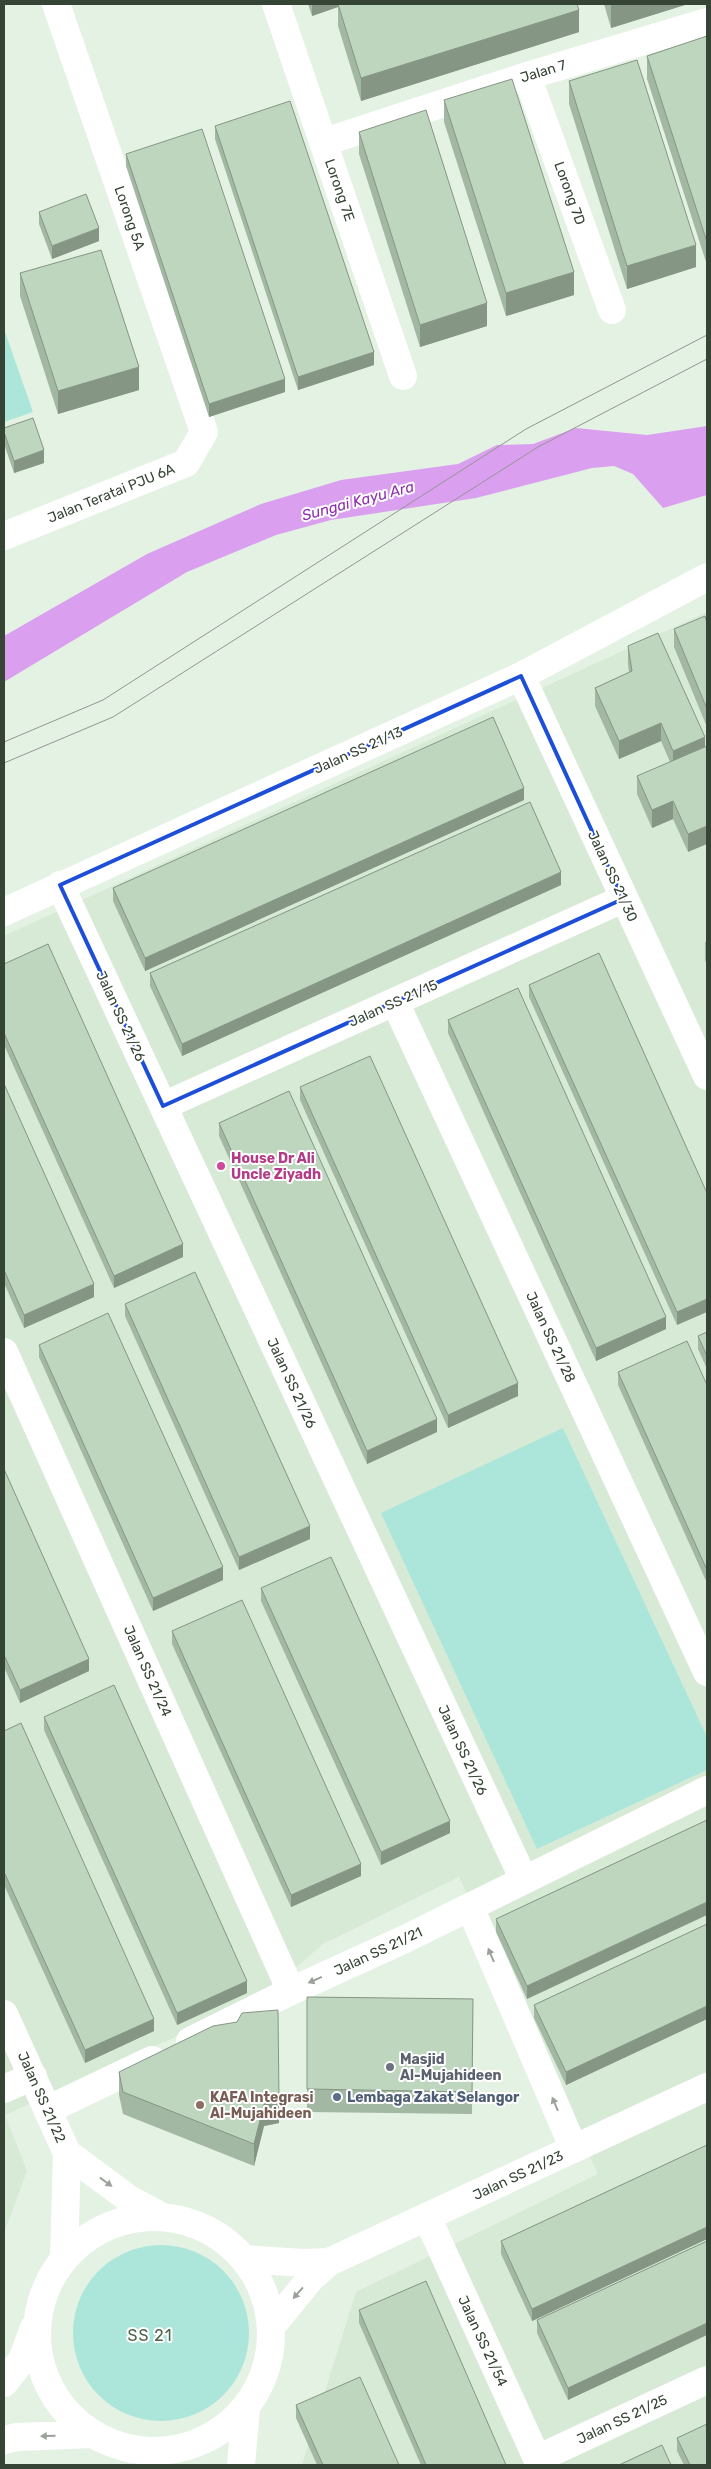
<svg xmlns="http://www.w3.org/2000/svg" width="711" height="2469" viewBox="0 0 711 2469" font-family="Rubik,sans-serif">
  <rect width="100%" height="100%" fill="#e4f2e4"/>
  <!-- residential -->
  <path fill="#d6ead6" d="M707,612V1737L563,1428L537,1849L707,1770V2465H302L356,2292L598,2174L459,1877L323,1944L262,1997L5,2115L27,2171L4,2233V936Z"/>
  <!-- green -->
  <path fill="#ace6da" d="M4,329L33,412L4,422Z
    M563,1428L707,1737V1770L537,1849L381,1513Z
    M73 2333a88 88 0 1 1 176 0a88 88 0 1 1-176 0Z"/>
  <!-- water -->
  <path fill="#daa0ef" d="M707,426V495L663,508L633,474L614,466L592,468L476,498L331,520L276,535L187,572L4,682V636L147,554L261,504L341,480L458,464L497,445L533,444L576,428L647,435Z"/>
  <g fill="none" stroke-linecap="round" stroke-linejoin="round">
    <!-- minor -->
    <path stroke="#fff" stroke-width="28" d="M276,4L403,376
      M527,76L612,310
      M324,142L527,76L707,22
      M4,536L186,463L204,432L56,4
      M521,676L707,1076
      M60,885L524,1880
      M4,912L521,676L707,577
      M395,1002L707,1672
      M163,1106L623,899
      M4,1352L291,1991
      M470,1907L574,2149
      M4,2014L67,2153L64,2258
      M190,2041L291,1991L405,1939L707,1790
      M4,2089L33,2076
      M47,2110L152,2060
      M67,2153L129,2199L163,2217
      M427,2217L540,2465
      M37 2334a117 117 0 1 1 234 0a117 117 0 1 1-234 0Z
      M244,2259L304,2263L329,2262
      M271,2327L311,2278L329,2262L707,2087
      M4,2383L22,2360L34,2328
      M4,2440L17,2437L92,2434
      M537,2459L707,2380
      M241,2465L246,2408"/>
    <!-- tram -->
    <path stroke="#949494" stroke-width="1" d="M4,742L103,700L526,429L707,335
      M4,763L113,717L538,447L707,359"/>
  </g>
  <!-- wall -->
  <path fill="#a3b8a3" d="M308,4H577L579,32L361,101L338,26V7L312,16Z
    M604,4H688L611,28Z
    M707,36V265L647,79V56Z
    M569,81L696,267L627,289L569,104Z
    M444,100L574,295L506,316L444,122Z
    M215,126L374,365L298,390L215,139Z
    M359,132L487,326L420,347L359,154Z
    M126,154L285,392L209,417L126,166Z
    M39,212L99,241L52,259L39,224Z
    M20,273L139,390L58,414L20,296Z
    M4,428L44,463L14,473L4,444Z
    M707,623V727L674,647V629Z
    M628,646L705,737L688,852L673,819L652,828L637,794V776L670,762L661,741L619,759L595,706V688L629,672L628,664Z
    M524,800L145,971L113,901V888Z
    M561,885L182,1056L150,986V973Z
    M707,941V965L705,960V942Z
    M4,964L183,1257L114,1288L4,1045Z
    M529,985L707,1193L677,1325L529,997Z
    M448,1020L666,1329L596,1361L448,1033Z
    M4,1084L94,1297L24,1328L4,1283Z
    M300,1087L518,1396L448,1428L300,1100Z
    M219,1123L437,1432L367,1464L219,1136Z
    M125,1304L310,1539L239,1570L125,1316Z
    M707,1332V1369L698,1349V1336Z
    M39,1345L223,1580L153,1611L39,1357Z
    M618,1372L707,1385V1583L618,1385Z
    M4,1469L89,1671L20,1703L4,1667Z
    M261,1588L450,1833L381,1865L261,1601Z
    M172,1631L361,1876L291,1907L172,1644Z
    M44,1717L247,1993L177,2025L44,1730Z
    M4,1731L154,2031L85,2063L4,1885Z
    M707,1820L527,1999L496,1932V1919Z
    M707,1924V2019L566,2085L534,2018V2005Z
    M307,1997L473,1999L472,2114L307,2112Z
    M119,2072L279,2123L264,2126L254,2166L123,2114L119,2095Z
    M707,2145V2239L532,2321L501,2254V2241Z
    M707,2241L568,2400L537,2333V2320Z
    M359,2310L506,2465H421L359,2323Z
    M296,2405L399,2465H317L296,2418Z
    M677,2438L707,2465H684L677,2451Z"/>
  <!-- shaded-wall -->
  <path fill="#859684" d="M312,4H350H338V7L312,16Z
    M616,4H688L611,28V5Z
    M579,10V32L361,101V78Z
    M99,228V241L52,259V246Z
    M696,245V267L627,289V266Z
    M574,272V295L506,316V293Z
    M487,303V326L420,347V325Z
    M374,352V365L298,390V377Z
    M139,367V390L58,414V391Z
    M285,379V392L209,417V404Z
    M44,450V463L14,473V461Z
    M661,723V741L619,759V741Z
    M705,737V755L673,769V751Z
    M524,788V800L145,971V958Z
    M673,801V819L652,828V810Z
    M707,826V844L688,852V834Z
    M561,872V885L182,1056V1044Z
    M183,1244V1257L114,1288V1276Z
    M94,1284V1297L24,1328V1315Z
    M707,1299V1312L677,1325V1312Z
    M666,1317V1329L596,1361V1348Z
    M518,1383V1396L448,1428V1415Z
    M437,1419V1432L367,1464V1451Z
    M310,1526V1539L239,1570V1557Z
    M223,1567V1580L153,1611V1598Z
    M89,1659V1671L20,1703V1690Z
    M450,1821V1833L381,1865V1852Z
    M361,1864V1876L291,1907V1895Z
    M707,1902V1915L527,1999V1986Z
    M247,1981V1993L177,2025V2013Z
    M707,2006V2019L566,2085V2072Z
    M154,2019V2031L85,2063V2050Z
    M279,2100V2123L264,2126L254,2166V2144L264,2104Z
    M707,2227V2239L532,2321V2309Z
    M707,2323V2335L568,2400V2388Z"/>
  <!-- building -->
  <path fill="#bed6bd" stroke="#859684" d="M338,4H577L579,10L361,78Z
    M707,36V242L647,56Z
    M637,60L696,245L627,266L569,81Z
    M512,79L574,272L506,293L444,100Z
    M290,101L374,352L298,377L215,126Z
    M426,110L487,303L420,325L359,132Z
    M202,129L285,379L209,404L126,154Z
    M86,194L99,228L52,246L39,212Z
    M101,250L139,367L58,391L20,273Z
    M33,418L44,450L14,461L4,432V428Z
    M705,616L707,623V709L674,629Z
    M658,633L705,737L673,751L661,723L619,741L595,688L632,671L628,646Z
    M493,717L524,788L145,958L113,888Z
    M707,746V826L688,834L673,801L652,810L637,776Z
    M530,802L561,872L182,1044L150,973Z
    M48,944L183,1244L114,1276L4,1033V964Z
    M599,953L707,1193V1299L677,1312L529,985Z
    M518,988L666,1317L596,1348L448,1020Z
    M370,1056L518,1383L448,1415L300,1087Z
    M4,1084L94,1284L24,1315L4,1270Z
    M289,1091L437,1419L367,1451L219,1123Z
    M195,1272L310,1526L239,1557L125,1304Z
    M108,1313L223,1567L153,1598L39,1345Z
    M707,1332V1356L698,1336Z
    M687,1341L707,1385V1570L618,1372Z
    M4,1469L89,1659L20,1690L4,1655Z
    M331,1557L450,1821L381,1852L261,1588Z
    M242,1600L361,1864L291,1895L172,1631Z
    M114,1685L247,1981L177,2013L44,1717Z
    M21,1723L154,2019L85,2050L4,1872V1731Z
    M707,1820V1902L527,1986L496,1919Z
    M707,1924V2006L566,2072L534,2005Z
    M307,1997L473,1999L472,2092L307,2089Z
    M278,2010L279,2100L264,2104L254,2144L123,2092L119,2072L213,2026L237,2022L242,2013Z
    M707,2145V2227L532,2309L501,2241Z
    M707,2241V2323L568,2388L537,2320Z
    M426,2281L506,2465H426L359,2310Z
    M360,2377L399,2465H323L296,2405Z
    M707,2424V2465H690L677,2438Z
    M662,2445L671,2465H619Z"/>
  <!-- one-way arrows -->
  <defs><path id="oneway-solid" d="M-6-.8H1V-3.2L6.5 0L1 3.2V.8H-6Z" transform="scale(1.25)"/></defs>
  <g fill="#9aa29a">
    <use href="#oneway-solid" transform="translate(491 1955) rotate(-113)"/>
    <use href="#oneway-solid" transform="translate(315 1980) rotate(156)"/>
    <use href="#oneway-solid" transform="translate(555 2104) rotate(-113)"/>
    <use href="#oneway-solid" transform="translate(106 2182) rotate(36)"/>
    <use href="#oneway-solid" transform="translate(298 2293) rotate(131)"/>
    <use href="#oneway-solid" transform="translate(48 2436) rotate(178)"/>
  </g>
  <!-- marked area -->
  <path fill="none" stroke="#1d4ed8" stroke-width="4" stroke-linejoin="round" d="M521,676L623,899L163,1106L60,885Z"/>
  <!-- markers -->
  <circle fill="#d1479c" stroke="#fff" stroke-width="2" cx="221" cy="1166" r="5"/>
  <circle fill="#6b7280" stroke="#fff" stroke-width="2" cx="390" cy="2067" r="5"/>
  <circle fill="#5c6f8a" stroke="#fff" stroke-width="2" cx="337" cy="2097" r="5"/>
  <circle fill="#8d6e63" stroke="#fff" stroke-width="2" cx="200" cy="2105" r="5"/>
  <g text-anchor="middle" stroke-width="4" stroke-linejoin="round" paint-order="stroke">
    <!-- street labels -->
    <g font-size="14" fill="#354434" stroke="#fff">
      <text transform="translate(543 71) rotate(-17)" y="5">Jalan 7</text>
      <text transform="translate(340 190) rotate(71)" y="5">Lorong 7E</text>
      <text transform="translate(570 193) rotate(70)" y="5">Lorong 7D</text>
      <text transform="translate(130 218) rotate(71)" y="5">Lorong 5A</text>
      <text transform="translate(111 493) rotate(-22)" y="5">Jalan Teratai PJU 6A</text>
      <text transform="translate(358 750) rotate(-24)" y="5">Jalan SS 21/13</text>
      <text transform="translate(613 876) rotate(65)" y="5">Jalan SS 21/30</text>
      <text transform="translate(393 1003) rotate(-24)" y="5">Jalan SS 21/15</text>
      <text transform="translate(121 1016) rotate(65)" y="5">Jalan SS 21/26</text>
      <text transform="translate(551 1337) rotate(65)" y="5">Jalan SS 21/28</text>
      <text transform="translate(292 1383) rotate(65)" y="5">Jalan SS 21/26</text>
      <text transform="translate(148 1671) rotate(66)" y="5">Jalan SS 21/24</text>
      <text transform="translate(463 1750) rotate(65)" y="5">Jalan SS 21/26</text>
      <text transform="translate(378 1951) rotate(-25)" y="5">Jalan SS 21/21</text>
      <text transform="translate(42 2097) rotate(66)" y="5">Jalan SS 21/22</text>
      <text transform="translate(518 2175) rotate(-25)" y="5">Jalan SS 21/23</text>
      <text transform="translate(483 2341) rotate(65)" y="5">Jalan SS 21/54</text>
      <text transform="translate(622 2419) rotate(-25)" y="5">Jalan SS 21/25</text>
    </g>
    <!-- hotel labels -->
    <g font-size="14" font-weight="bold" fill="#b23c85" stroke="#fff" text-anchor="start">
      <text x="231" y="1163">House Dr Ali<tspan x="231" dy="16">Uncle Ziyadh</tspan></text>
    </g>
    <!-- worship labels -->
    <g font-size="14" font-weight="bold" fill="#5b616d" stroke="#fff" text-anchor="start">
      <text x="400" y="2064">Masjid<tspan x="400" dy="16">Al-Mujahideen</tspan></text>
    </g>
    <!-- education labels -->
    <g font-size="14" font-weight="bold" fill="#785e54" stroke="#fff" text-anchor="start">
      <text x="210" y="2102">KAFA Integrasi<tspan x="210" dy="16">Al-Mujahideen</tspan></text>
    </g>
    <!-- service labels -->
    <g font-size="14" font-weight="bold" fill="#4e5e75" stroke="#fff" text-anchor="start">
      <text x="347" y="2102">Lembaga Zakat Selangor</text>
    </g>
    <!-- water labels -->
    <g font-size="15" font-style="italic" fill="#8f2fae" stroke="#fff">
      <text transform="translate(358 501) rotate(-15)" y="5">Sungai Kayu Ara</text>
    </g>
    <!-- quarter labels -->
    <g font-size="16" letter-spacing="1" fill="#4d674b" stroke="#fff">
      <text x="150" y="2341">SS 21</text>
    </g>
  </g>
  <!-- border -->
  <rect width="711" height="2469" fill="none" stroke="#354434" stroke-width="10"/>
</svg>
